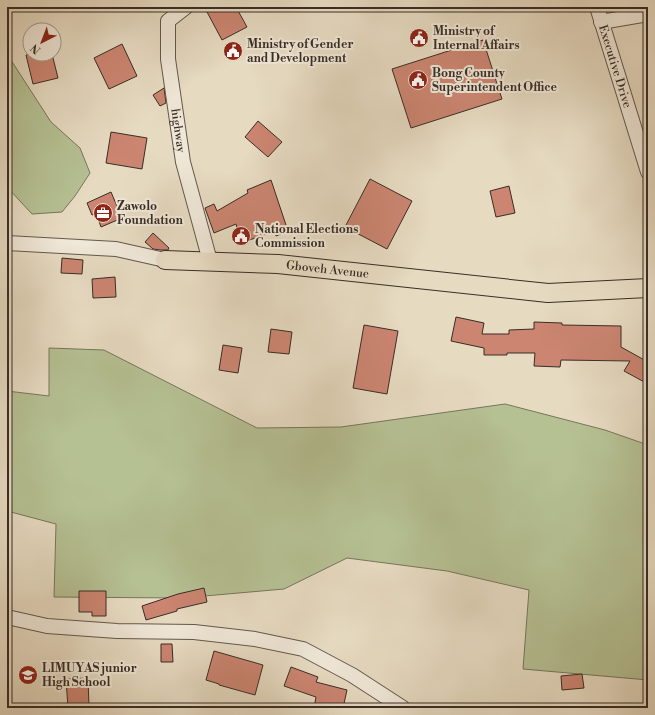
<svg xmlns="http://www.w3.org/2000/svg" width="655" height="715" viewBox="0 0 655 715" font-family="'Libre Bodoni',serif">
  <rect width="100%" height="100%" fill="#e6dac1"/>
  <filter id="stains"><feTurbulence type="fractalNoise" baseFrequency=".005" numOctaves="4"/><feColorMatrix values="0 0 0 0 .2 0 0 0 0 .09 0 0 0 0 .02 0 0 0 .5 -.17"/></filter>
  <radialGradient id="worn" r=".72"><stop offset=".6" stop-color="#630" stop-opacity="0"/><stop offset="1" stop-color="#630" stop-opacity=".3"/></radialGradient>
  <!-- green -->
  <path fill="#b5c093" stroke="#77765c" d="M7,54L51,122L80,148L90,173L75,196L62,212L32,214L7,187Z
    M49,348L104,350L257,428L341,427L505,404L605,430L648,445V680L523,669L529,590L447,571L347,558L284,589L182,598L54,597L56,524L7,511V391L49,396Z"/>
  <!-- building -->
  <path fill="#cb8571" stroke="#392d26" d="M216,7H236L247,27L222,40L207,12Z
    M483,40L502,99L411,128L392,69Z
    M122,44L137,76L109,89L94,58Z
    M32,54H52L58,78L33,84L26,55Z
    M164,88L166,103L160,106L153,95Z
    M258,121L282,142L268,157L245,137Z
    M111,132L147,138L142,169L106,163Z
    M370,179L412,201L387,249L345,227Z
    M271,180L288,231L276,236L275,231L241,243L236,224L214,233L205,208L214,204L217,211L248,193L247,190Z
    M509,186L515,213L496,217L490,191Z
    M111,192L122,218L101,227L96,213L92,215L87,203Z
    M153,233L169,248L168,250H161L153,249L145,242Z
    M62,258L83,260L82,274L61,273Z
    M115,277L116,297L93,298L92,279Z
    M456,317L484,323L482,334H509V330L534,329V322L562,323V325L621,326V347L648,362V384L624,371L630,361L561,360L560,367L534,366L535,353H507V355H484V348L451,341Z
    M364,325L398,331L387,394L353,388Z
    M271,329L292,332L289,354L268,352Z
    M223,345L242,348L238,373L219,370Z
    M204,588L207,602L177,609V611L146,620L142,606L178,594Z
    M79,591H106V616H92V612H79Z
    M161,644H172L173,662H161Z
    M214,651L263,665L255,695L219,685V684L206,680Z
    M291,667L318,677L316,682L347,690L343,708H314L316,697L284,686Z
    M582,674L584,688L562,690L561,676Z
    M88,678L89,707L68,708L66,679Z"/>
  <g fill="none" stroke-linecap="round" stroke-linejoin="round">
    <defs>
      <g id="minor">
        <path id="s1" d="M186,7L168,21V59L183,162L210,261"/>
        <path id="s2" d="M597,7L648,172"/>
        <path d="M601,22L648,14"/>
        <path d="M7,243L116,249L165,260"/>
        <path d="M7,617L47,626L117,631L194,632L255,639L303,649L352,675L403,708"/>
      </g>
      <g id="major">
        <path id="s3" d="M165,260L278,264L548,293L648,288"/>
      </g>
    </defs>
    <!-- minor casing -->
    <use href="#minor" stroke="#64584d" stroke-width="16"/>
    <!-- major casing -->
    <use href="#major" stroke="#392d26" stroke-width="20"/>
    <!-- minor -->
    <use href="#minor" stroke="#efe7d7" stroke-width="14"/>
    <!-- major -->
    <use href="#major" stroke="#e6dac1" stroke-width="18"/>
  </g>
  <!-- icons -->
  <defs>
    <symbol id="civic-disc" viewBox="-11 -11 22 22"><circle r="9.5" fill="#8f2418" stroke="#efe7d7"/><path d="M-.6-6.5H3V-4.5H.6V-3L4-1V1h2V6H-6V1h2V-1L-.6-3ZM-1.2 2.5V6h2.4V2.5Z" fill="#fff"/></symbol>
    <symbol id="office-disc" viewBox="-11 -11 22 22"><circle r="9.5" fill="#8f2418" stroke="#efe7d7"/><path d="M-6-3h4V-5.5h4V-3h4V5H-6ZM-1-4.5V-3h2v-1.5ZM-6 0V1H6V0Z" fill="#fff"/></symbol>
    <symbol id="school-disc" viewBox="-11 -11 22 22"><circle r="9.5" fill="#8f2418" stroke="#efe7d7"/><path d="M0-5L7-2L0 1L-7-2ZM-4 1L0 2.5L4 1V4Q0 6-4 4Z" fill="#fff"/></symbol>
  </defs>
  <g fill-rule="evenodd">
    <use href="#civic-disc" x="408" y="27" width="22" height="22"/>
    <use href="#civic-disc" x="222" y="40" width="22" height="22"/>
    <use href="#civic-disc" x="407" y="69" width="22" height="22"/>
    <use href="#office-disc" x="92" y="202" width="22" height="22"/>
    <use href="#civic-disc" x="230" y="225" width="22" height="22"/>
    <use href="#school-disc" x="17" y="664" width="22" height="22"/>
  </g>
  <g text-anchor="middle" stroke-width="4" stroke-linejoin="round" paint-order="stroke">
    <!-- poi labels -->
    <g font-size="12" font-weight="bold" fill="#392d26" stroke="#efe7d7" text-anchor="start">
      <text x="433" y="35">Ministry of<tspan x="433" dy="14">Internal Affairs</tspan></text>
      <text x="247" y="48">Ministry of Gender<tspan x="247" dy="14">and Development</tspan></text>
      <text x="432" y="77">Bong County<tspan x="432" dy="14">Superintendent Office</tspan></text>
      <text x="117" y="210">Zawolo<tspan x="117" dy="14">Foundation</tspan></text>
      <text x="255" y="233">National Elections<tspan x="255" dy="14">Commission</tspan></text>
      <text x="42" y="672">LIMUYAS junior<tspan x="42" dy="14">High School</tspan></text>
    </g>
    <!-- street labels -->
    <g font-size="12" fill="#392d26" stroke="#efe7d7">
      <text dy="4" stroke="none"><textPath href="#s2" startOffset="62">Executive Drive</textPath></text>
      <text dy="4" stroke="none"><textPath href="#s1" startOffset="133">highway</textPath></text>
      <text dy="4" stroke="none"><textPath href="#s3" startOffset="163">Gboveh Avenue</textPath></text>
    </g>
  </g>
  <!-- margin -->
  <rect width="655" height="715" fill="none" stroke="#e6dac1" stroke-width="24"/>
  <rect x="8" y="8" width="639" height="699" fill="none" stroke="#392d26" stroke-width="2"/>
  <rect x="12" y="12" width="631" height="691" fill="none" stroke="#392d26"/>
  <!-- north arrow -->
  <g transform="translate(42 42) rotate(222)"><circle r="19" fill="#efe7d7" stroke="#a69d90"/>
  <path d="M0-3L7 15L0 10L-7 15Z" fill="#8f2418"/>
  <text y="-6" font-size="11" font-weight="bold" text-anchor="middle" fill="#392d26">N</text>
  </g>
  <rect width="100%" height="100%" filter="url(#stains)"/>
  <rect width="100%" height="100%" fill="url(#worn)"/>
</svg>
